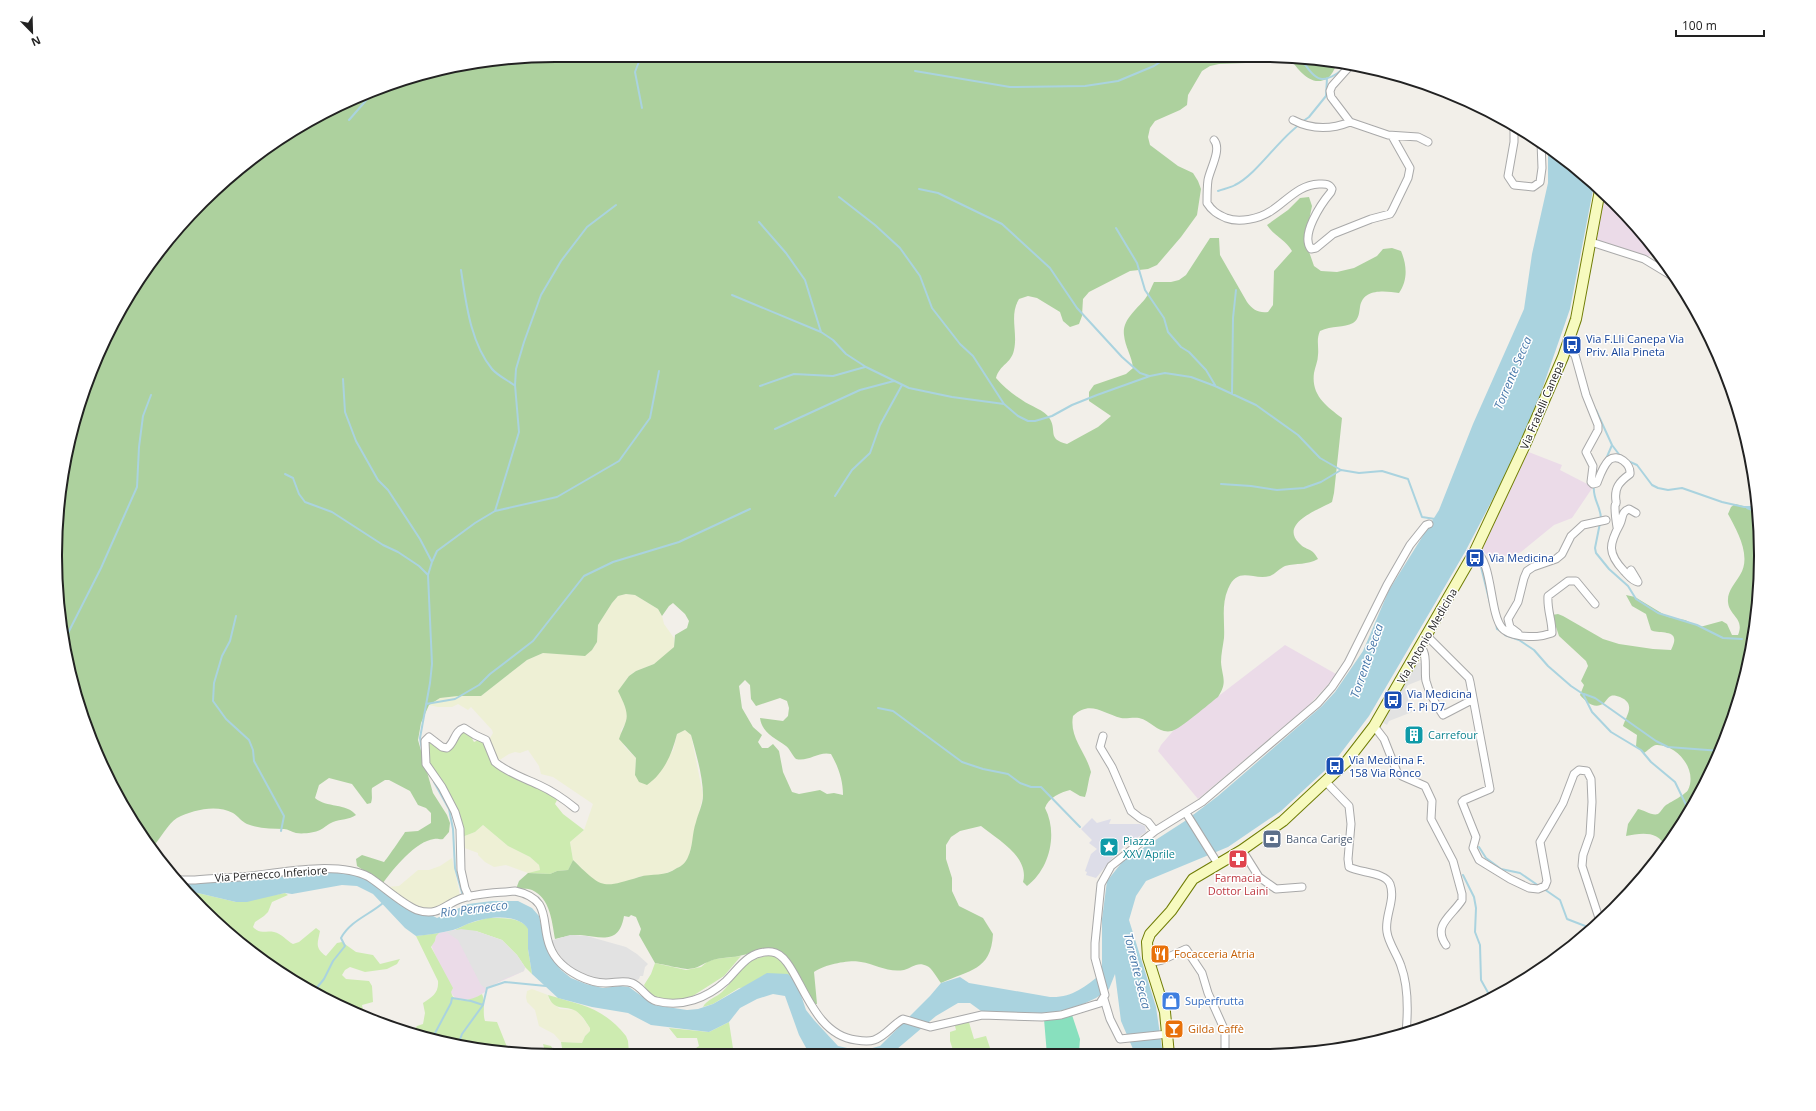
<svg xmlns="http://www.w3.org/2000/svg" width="1816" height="1111" viewBox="0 0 1816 1111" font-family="'Open Sans',sans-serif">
  <rect width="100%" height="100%" fill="#f2efe9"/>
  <!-- industrial -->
  <path fill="#ebdbe8" d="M1604,193L1615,202L1655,251L1648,257L1601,242L1596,238Z
    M1526,451L1562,465L1560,470L1593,487L1572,518L1554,525L1521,552L1511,556L1488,555L1479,550Z
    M1285,645L1336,674L1333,679L1309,705L1198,799L1158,751L1161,745L1173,731Z
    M455,930L525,967L524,971L486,988L485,992L474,999H456L451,993L431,945L435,941L436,935L439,933Z"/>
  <!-- farmland -->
  <path fill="#eef0d5" d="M626,594L635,595L658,609L662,616L664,624L674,638V647L668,653L654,664L636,671L629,676L619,691L628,714L626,723L621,730L624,746L636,758L635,775L673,751L677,734L685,730L691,735L703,795L689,856L684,864L676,869L659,876H641L623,883L606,886L598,883L591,878L573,860L570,842L584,830L593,804L553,777L541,774L539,766L528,750L520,753L515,752L509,754L498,761L489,740L493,733L492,730L471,707L468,710L458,704L452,707H438L429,705L440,698L458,696H481L527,660L543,653L568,654L592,650L597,642L598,625L612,603L618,596Z
    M483,825L508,846L530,857L539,865L540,870L528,873L506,865L494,867L485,862L478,855V853L462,847V837L475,832Z
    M452,858L460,896L434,909L413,906L387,887L399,886L418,870H429L440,866Z
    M532,989L548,995L549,1000L560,1009L575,1010L580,1014L590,1028V1031L585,1036L582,1043L561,1042L554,1034L539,1026L535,1010L527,1002L526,997L527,991Z"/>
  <!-- grass -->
  <path fill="#cdebb0" d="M461,731L468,732L474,742L481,739L483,740L493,761L559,796L555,804L563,814L584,830L570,842L573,860L568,870L557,871L550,874L528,873L540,870L539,865L530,857L508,846L483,825L475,832L462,837L461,827L428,765L427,741L429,739L442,749Z
    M185,890L236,902L285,893L288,895L272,902L268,912L264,916L255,922L253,927C260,935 265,930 274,932C281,933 287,941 293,944L299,942L316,928L320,931C318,942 314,948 326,956L337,943L342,942L356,952L373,955L380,964L400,959L397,964L387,969L365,972L350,967L345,970L342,975L346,979L369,981L372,986L373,1002L362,1005L363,1010L366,1015L277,972L202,910Z
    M487,918C501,918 520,916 529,929L528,949L532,974L525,967L517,955L502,940L476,931L455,930L467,924Z
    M439,933L436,936L435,941L431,947L453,988L451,992C454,1006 474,999 482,994C486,1003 482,1012 485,1021L497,1022L509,1052L412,1033L417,1026L423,1024L425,1013L423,1003C432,997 439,993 438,981L416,936Z
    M771,955L780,959L797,983L739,988L713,1004L703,1007C706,1000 717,997 722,992C742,972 738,961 771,955Z
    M741,956L724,976L688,999H666L653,997L647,991L644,985L651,974L655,963L686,970L701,967L707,962L715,959Z
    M548,995C581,1005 603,1007 626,1036L628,1041L629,1053L631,1055H543L545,1051L543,1044L551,1046L555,1053H559L562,1048L561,1042L582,1043L585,1036L590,1031V1028C586,1022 582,1015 576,1011C566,1005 553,1012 548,995Z
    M968,1019L974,1039L986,1036L990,1048L987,1051L992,1055H977L976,1052L971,1055H949L953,1050L950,1041V1032L956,1030L954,1022Z
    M729,1022L734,1055H686L699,1046L697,1038H677L669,1028L709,1032Z"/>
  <!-- forest -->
  <path fill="#add19e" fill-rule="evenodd" d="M1255,56L1246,63L1219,64L1210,66L1202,71L1188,95L1187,105L1180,110L1155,121L1150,128L1148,137L1150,145L1178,166L1193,173L1198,181L1201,189L1197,215L1181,237L1157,265L1148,269L1130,271L1089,292L1083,299L1082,316L1079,324L1070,327L1063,321L1060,312L1037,298L1028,296L1019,299C1009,316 1018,332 1014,350C1011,364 1000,364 996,378C1003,386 1012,394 1022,400C1030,406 1045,410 1050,419C1057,431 1047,439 1067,444L1098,427L1111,416L1089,401V392L1094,385L1126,374L1133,368C1132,356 1125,347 1124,335C1122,320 1136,310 1145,299C1149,294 1151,288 1154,282H1171L1179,280L1186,275L1210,238H1219L1220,255L1247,302C1253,310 1258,313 1268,312L1273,305L1274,271L1292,251C1286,240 1274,236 1267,225L1288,210L1300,198L1309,197L1312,206L1305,240L1314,266L1321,271L1337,272L1354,268L1377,256L1383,249L1392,248L1401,251C1407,265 1408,280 1399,293C1385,291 1363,288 1360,307C1359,313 1359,319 1353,323C1344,328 1332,325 1320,331C1316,340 1319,346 1318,355C1318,361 1315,367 1314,373C1311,395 1326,406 1342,418L1334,493L1332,502C1320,509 1279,523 1299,543C1306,551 1312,547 1318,559C1307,565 1297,563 1285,566C1280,568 1275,574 1270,576C1253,581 1238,565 1228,589C1221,605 1225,622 1224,638C1223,646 1221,654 1221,662C1222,677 1228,682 1218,697C1210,703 1180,729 1172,731C1158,734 1152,721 1139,718C1133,717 1126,719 1121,718C1102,713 1090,700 1073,716C1069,738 1086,752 1091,772C1088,780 1088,789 1085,797L1080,796L1070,790C1061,792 1048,798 1045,808C1058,833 1050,869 1027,886L1023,882C1030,857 997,839 981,826L960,831L951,837L946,845V859L952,878V891L959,906L983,918L993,934C991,971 969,970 941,983C937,978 932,968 927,966C917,961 912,968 904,970C888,973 875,964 861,962C850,959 823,965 814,972L817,1004H813L783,954C769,942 754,953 739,956C729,958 717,957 708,962C700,965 699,968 688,969C683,969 661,964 655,963L639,935L641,929L636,917L631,915L629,917L624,916C619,945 602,937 580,935C571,935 563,937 555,939C552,921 550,898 532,890C528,888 520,889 516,889L519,881L528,873L550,874L557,871L568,870L573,860C602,888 601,889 639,877C652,873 665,877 677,868C682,866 686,862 688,857C693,847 692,833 696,822C698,813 703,805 703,795C703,777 696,753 691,735L685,730L677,734C672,754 664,773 647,785L639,782L635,775L636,758L619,739C621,732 624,728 626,721C629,711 622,700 618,691L629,676L636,671L654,664L674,647L675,635L687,628L689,621L685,614L673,603L669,606L662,616L658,609L635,595L626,594L618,596L612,603L598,625L597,642L592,650L585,656L543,653L527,660L481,696H458L440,698L429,705L421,723L418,740L433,793L447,815L450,823L449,832L443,839C440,840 438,838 434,839C416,841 393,869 383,883L357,866L356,859L362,855L384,862C386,860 402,837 405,832L418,831L431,823V813L426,808L418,805L410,791L389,780H385L372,788C371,793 373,797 371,803L367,804L352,784L329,778L319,785L315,798C326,808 347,803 356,815C349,820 341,819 333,822C328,824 324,828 320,830C314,833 302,834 296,833C292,832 288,829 284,829C272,829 259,829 247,824C242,822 238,816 233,813C216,804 193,810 177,818C168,823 160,840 151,849L107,777L81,716L59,621L55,555L65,458L81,395L107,334L158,251L251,158L334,107L395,81L490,59ZM745,680L750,685L751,699L756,706L780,698L787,701L789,708L788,716L783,721L760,718C762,733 775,738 786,746C790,749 792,755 796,759C809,762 818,751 831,754C838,766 843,780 843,795L834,793L827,794L820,790L799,794L792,792L783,772L779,751L773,744L768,748H762L758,742L762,735L753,727L742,708L739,686Z
    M1288,56H1293L1337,65C1334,69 1332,75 1328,78C1311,89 1297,68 1288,56Z
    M1756,500L1761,556L1751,653L1723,747L1677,834L1665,847C1659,830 1640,833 1626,836L1628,824L1638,809C1644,810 1652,816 1658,814C1661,812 1663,807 1666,805C1671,802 1686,794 1688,790C1698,770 1677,744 1656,745C1651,746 1648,751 1644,753L1636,746L1637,735L1623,726C1627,714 1636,704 1620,697C1617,696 1613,695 1611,696C1608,697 1606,701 1604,703C1595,710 1586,702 1580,695L1584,685L1581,681L1588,666L1586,661L1559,636L1552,615L1558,614L1563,616L1603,639L1619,644L1653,649L1671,650C1683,627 1659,635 1651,630L1646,614L1632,606L1626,595L1635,597L1668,617L1685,620L1700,627L1722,621L1727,624L1732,635H1738C1745,618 1729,616 1728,602C1727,591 1735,584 1740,575C1752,556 1737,531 1728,514L1731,507L1735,504L1751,508Z"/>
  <!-- pitch -->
  <path fill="#88e0be" d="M1072,1015L1080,1039L1079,1052L1077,1055H1047L1044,1019Z"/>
  <!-- parking -->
  <path fill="#e2e2e2" d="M1416,663H1423V679L1408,685L1405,690L1412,712L1389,721L1387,725L1382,722Z
    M461,929L476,931L502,940L517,955L525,967L524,971L504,979L486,989L481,985L458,940L446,932Z
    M570,935L587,936L626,947L637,954L648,964L645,967L643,976H640L639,979L637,980L604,981L584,976L569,968L550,941Z"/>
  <!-- plaza -->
  <path fill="#dddde8" d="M1092,818L1097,823L1111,819L1109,824H1140L1145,826L1146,832L1126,845L1116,854L1096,878L1086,875L1087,872L1085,871L1091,854L1097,849L1089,843L1092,840L1081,829Z"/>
  <!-- water -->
  <path fill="#aad3df" d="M1548,147L1594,185L1570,309L1537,404L1510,466L1465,552L1369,716L1334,762L1281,811L1228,847L1146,881L1136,896L1129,920L1156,1007L1163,1055H1133V1049L1121,1021L1115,974L1109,989L1096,998L1079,1006L1056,1012L1041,1013L981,1011L970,1003H958L936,1016L890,1055H810L799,1035L785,996L773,994L757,999L740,1008L729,1022L709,1032L651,1025L628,1013L592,1007L558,998L532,974L528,949V929C518,913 489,917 473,922C466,924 460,928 453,930C441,933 428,935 416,936L405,928L373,894L357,886L342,885L292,894L285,893L247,902H236L185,890L176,881L186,882L238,881L289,876L313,872L343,873L361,876L388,893L437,918L468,904L492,901H518L532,908L539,916L548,953L561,970L571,978L586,984L603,988L620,986L629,987L654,1005L687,1010L698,1009L713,1004L767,973L788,974L797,983L806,1010L814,1020L838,1046L861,1051L880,1046L930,996L941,983L960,977L969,983L1050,997C1072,998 1085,987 1102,973V919L1107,881L1123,861L1185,821L1218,796L1322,706L1335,692L1363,651L1389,590L1439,510L1473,424L1524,309L1532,254L1548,183Z"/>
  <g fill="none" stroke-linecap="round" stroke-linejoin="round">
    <!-- stream -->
    <path stroke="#aad3df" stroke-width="2" d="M1300,57C1314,78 1320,88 1343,69
      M640,59L635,72L642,108
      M915,71L1010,87L1085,86L1118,81L1154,66L1168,57
      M349,120L376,89
      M1302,122L1309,117L1326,96L1327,78
      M919,189L938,193L1002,224L1050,268L1077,308L1122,357L1140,373L1149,376
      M1218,191C1223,189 1230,188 1235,185C1256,175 1278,140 1299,125
      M839,197L875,225L900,248L920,276L932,308L960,344L973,356L1004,404L1018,416L1028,421H1035L1052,416L1072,405L1097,395L1150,376L1165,373L1191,377L1215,386L1256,405L1298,435L1320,458L1341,470L1359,473L1382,471L1408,479L1422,517L1435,519
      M759,222L786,253L805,280L821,332
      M1116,228L1137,263L1145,290L1164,318L1168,332L1181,347L1189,352L1206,370L1215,385
      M461,270C466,302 470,342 492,369C497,375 507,380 514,385
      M732,295L821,332L833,340L846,354L866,367L909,388L952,397L1004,404
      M343,379L345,412L356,441L378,480L388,490L420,539L432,562
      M760,386L794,374L833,376L865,367
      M1232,394L1233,318L1236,290
      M1596,410L1612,445L1621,457
      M775,429L860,390L894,381
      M1606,459L1612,445
      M1628,461L1637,465L1652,485L1658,488L1668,490L1682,488L1722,502L1744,507H1756
      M285,474L293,478L299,494L305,502L332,512L383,545L398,552L419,566L428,575
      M1221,484L1251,486L1277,490L1304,488L1321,482L1341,470
      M1594,485C1592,499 1601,506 1601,519
      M835,496L852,470L870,453L880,425L902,385
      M1747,508L1757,512
      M495,511L519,432L515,385L516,369L524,342L541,295L561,261L587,227L616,205
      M1600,523L1595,548L1596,553L1609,569L1628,586L1636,599L1658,613L1697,625L1723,638L1742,639
      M1479,559L1490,603
      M236,616L230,641L222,656L214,683L213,701L226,719L249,740L253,750L254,761L284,816L281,831
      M1496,623L1497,629L1502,632
      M1505,635L1519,640L1534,650L1548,666L1571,686L1583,694L1592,712L1611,732L1641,750L1651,762L1675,782L1689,811
      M64,641L101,568L137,487L139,447L143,416L151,395
      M1584,694L1595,698L1656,741L1668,747L1721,751
      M426,704L455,699L479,685L490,674L533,641L584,576L613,562L679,542L750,509
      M878,708L893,711L962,762L983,769L1008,774L1020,783L1031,787H1041L1080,827
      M422,750L420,738L430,683L432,664L428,575L432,562L437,551L475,523L495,511L557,497L619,461L650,418L659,371
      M434,782L449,809L453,829L455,868L463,896
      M1479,847L1486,858L1501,869L1520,873L1539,886
      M1463,875L1474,897L1476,908L1475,932L1480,945L1481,980L1491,998
      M1544,889L1560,900L1567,919L1593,929
      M315,990L324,979L333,961L345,946L341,938C350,921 369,915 383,903
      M433,1037L451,1003L452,998L471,1001L483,1005
      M459,1042L462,1034L483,1005L487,988L505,982L546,986"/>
    <defs>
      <path id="minor" d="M1349,67L1332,86L1330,91L1331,97L1350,122L1388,135L1418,137L1428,142
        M1293,120C1312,130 1330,130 1350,122
        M1514,127V142L1508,176L1514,185L1533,187L1540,182L1542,168L1541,142
        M1214,140C1222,149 1210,169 1208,180C1207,187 1207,195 1207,203C1212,211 1217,214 1226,218C1239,223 1259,219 1271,211C1287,201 1298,185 1319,184C1324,184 1329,183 1332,189L1331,192C1321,204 1300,235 1311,249L1316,248L1333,234L1371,219L1390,214L1392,211L1408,178L1410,168L1392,136
        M1591,242L1644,259L1677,279
        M1567,347L1575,355L1586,395L1598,425V430L1586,452L1593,466L1591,482L1593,484L1597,483C1600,475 1603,466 1609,460C1618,453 1631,464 1630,474C1619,482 1614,488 1616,501C1617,506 1615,502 1615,507C1615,513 1616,521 1617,527
        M1636,513L1629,509C1621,512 1623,518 1620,524C1609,544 1607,553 1624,571C1628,575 1632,581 1638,582
        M1475,551C1493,561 1489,612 1502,628C1507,634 1516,635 1522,636C1535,637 1540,637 1552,633C1552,619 1547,610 1548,596L1568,581H1576L1595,604
        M1631,570L1637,580
        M1518,633L1510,627L1508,619L1518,602L1524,578L1527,571L1533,567L1556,559L1562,554L1571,536L1583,525L1606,520
        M1427,636L1469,678L1470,682L1490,789L1464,800L1462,802L1476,837L1473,848L1479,860L1510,879L1529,888L1538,889L1545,886L1547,881L1540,842L1563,803L1574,774L1579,770L1587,771L1591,779L1592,802L1590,835L1583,855L1582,866L1600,921
        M1421,647C1428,655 1424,671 1426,681C1429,693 1436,705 1443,715L1468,702
        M1374,726L1384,739L1397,772L1402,776L1425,786L1432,801L1431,819L1453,861L1462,894V900C1452,916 1432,925 1446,945
        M1103,736L1100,747L1112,767L1131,811L1140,818L1148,822L1155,831
        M1326,782L1349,806L1351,824L1348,859L1349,867C1360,873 1385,872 1390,884C1396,900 1384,917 1387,932C1388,942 1398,956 1401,966C1408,985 1408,1012 1406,1033
        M1186,813L1218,864
        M1242,850L1259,877L1276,889L1302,887
        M174,878L182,880H195C214,878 232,878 251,876C283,872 339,861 369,877C383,886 402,904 417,910C438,917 444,905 460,899C476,893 498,893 515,891C553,899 540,923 550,947C555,960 567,970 579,976C587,980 597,983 606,983C615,983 623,980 632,983C642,987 647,999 656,1001C682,1008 707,998 726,981C740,967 749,950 772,952C799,955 806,1034 856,1040C862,1041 868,1042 874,1040C886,1036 892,1025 903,1019L930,1027L982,1015L1042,1017L1061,1015L1100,1003L1105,995L1095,958V943L1101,884L1111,866L1155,831L1202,802L1318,703L1332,687L1348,663L1387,585L1410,545L1426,525L1429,524
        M469,897L465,888L461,870L460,829L458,822L455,812L442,787L426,764L425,741L429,737L442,747L447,748C455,743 454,731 464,728L475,735L486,740L495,762C506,772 526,779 539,785C552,791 564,799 575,808
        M1149,963L1162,960L1186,949L1202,973L1208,993L1225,1031V1055
        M1104,999L1110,1019L1120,1039L1168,1034"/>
      <path id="secondary" d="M1169,1055L1165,1012L1148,958L1147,942L1150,934L1171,911L1193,879L1242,850L1283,821L1347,761L1374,726L1475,551L1524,447L1563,357L1576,319L1600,190"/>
    </defs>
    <!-- minor casing -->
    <use href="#minor" stroke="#a9a9a9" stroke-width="9"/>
    <!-- secondary casing -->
    <use href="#secondary" stroke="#707d05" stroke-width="12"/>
    <!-- minor -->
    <use href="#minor" stroke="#fff" stroke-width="7"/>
    <!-- secondary -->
    <use href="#secondary" stroke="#f7fabf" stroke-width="10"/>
  </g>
  <!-- icons -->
  <defs>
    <symbol id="bus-square" viewBox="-11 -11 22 22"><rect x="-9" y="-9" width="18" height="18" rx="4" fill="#1a4fb4" stroke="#fff"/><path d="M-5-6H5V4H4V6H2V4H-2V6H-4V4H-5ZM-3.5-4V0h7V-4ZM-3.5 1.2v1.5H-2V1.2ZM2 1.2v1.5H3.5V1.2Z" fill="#fff"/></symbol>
    <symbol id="building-square" viewBox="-11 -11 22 22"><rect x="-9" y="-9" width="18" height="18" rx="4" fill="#0f9aa8" stroke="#fff"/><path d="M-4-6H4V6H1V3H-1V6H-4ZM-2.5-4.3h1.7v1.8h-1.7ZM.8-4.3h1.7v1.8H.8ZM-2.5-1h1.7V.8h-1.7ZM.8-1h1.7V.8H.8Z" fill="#fff"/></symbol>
    <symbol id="bank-square" viewBox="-11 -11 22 22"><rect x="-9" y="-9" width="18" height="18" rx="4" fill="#5c6f8a" stroke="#fff"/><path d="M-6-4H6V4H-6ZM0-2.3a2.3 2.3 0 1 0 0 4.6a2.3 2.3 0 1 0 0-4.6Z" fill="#fff"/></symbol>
    <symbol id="sight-square" viewBox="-11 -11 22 22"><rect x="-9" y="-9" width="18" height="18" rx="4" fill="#0f9aa8" stroke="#fff"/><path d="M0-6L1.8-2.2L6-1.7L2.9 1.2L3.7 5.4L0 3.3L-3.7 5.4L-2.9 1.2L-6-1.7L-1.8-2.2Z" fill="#fff"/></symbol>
    <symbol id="pharmacy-square" viewBox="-11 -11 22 22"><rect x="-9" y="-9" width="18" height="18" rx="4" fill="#e0444e" stroke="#fff"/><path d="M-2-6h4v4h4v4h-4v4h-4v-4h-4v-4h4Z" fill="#fff"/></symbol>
    <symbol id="restaurant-square" viewBox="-11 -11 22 22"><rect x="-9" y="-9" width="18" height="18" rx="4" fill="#e8710a" stroke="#fff"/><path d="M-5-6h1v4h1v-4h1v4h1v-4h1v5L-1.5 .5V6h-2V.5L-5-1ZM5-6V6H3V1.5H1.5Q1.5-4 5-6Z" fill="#fff"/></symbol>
    <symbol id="shop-square" viewBox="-11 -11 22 22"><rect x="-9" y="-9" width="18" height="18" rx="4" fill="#3f7fe0" stroke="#fff"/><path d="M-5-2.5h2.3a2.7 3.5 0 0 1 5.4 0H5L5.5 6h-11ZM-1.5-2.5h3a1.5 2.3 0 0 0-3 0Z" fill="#fff"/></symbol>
    <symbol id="bar-square" viewBox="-11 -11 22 22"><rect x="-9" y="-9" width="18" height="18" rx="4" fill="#e8710a" stroke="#fff"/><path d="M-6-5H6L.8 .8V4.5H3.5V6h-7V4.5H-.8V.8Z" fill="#fff"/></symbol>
  </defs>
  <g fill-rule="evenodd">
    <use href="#bus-square" x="1561" y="334" width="22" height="22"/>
    <use href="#bus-square" x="1464" y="547" width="22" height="22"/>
    <use href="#bus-square" x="1382" y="689" width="22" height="22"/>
    <use href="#building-square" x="1403" y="724" width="22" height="22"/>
    <use href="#bus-square" x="1324" y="755" width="22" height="22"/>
    <use href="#bank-square" x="1261" y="828" width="22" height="22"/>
    <use href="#sight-square" x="1098" y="836" width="22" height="22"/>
    <use href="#pharmacy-square" x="1227" y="848" width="22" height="22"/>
    <use href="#restaurant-square" x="1149" y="943" width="22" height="22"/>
    <use href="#shop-square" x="1160" y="990" width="22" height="22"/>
    <use href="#bar-square" x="1163" y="1018" width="22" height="22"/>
  </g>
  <g text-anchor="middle" stroke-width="3" stroke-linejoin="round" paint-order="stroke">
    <!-- transit labels -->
    <g font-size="11" fill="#164399" stroke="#fff" text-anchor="start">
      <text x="1586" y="343">Via F.Lli Canepa Via<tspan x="1586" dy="13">Priv. Alla Pineta</tspan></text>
      <text x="1489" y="562">Via Medicina</text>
      <text x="1407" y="698">Via Medicina<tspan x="1407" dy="13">F. Pi D7</tspan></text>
      <text x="1349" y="764">Via Medicina F.<tspan x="1349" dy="13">158 Via Ronco</tspan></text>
    </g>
    <!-- street labels -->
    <g font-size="11" fill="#222" stroke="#fff">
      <text transform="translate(1542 405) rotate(-67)" y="4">Via Fratelli Canepa</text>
      <text transform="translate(1427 636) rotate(-60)" y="4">Via Antonio Medicina</text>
      <text transform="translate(271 874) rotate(-4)" y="4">Via Pernecco Inferiore</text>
    </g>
    <!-- culture labels -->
    <g font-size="11" fill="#0d838f" stroke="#fff" text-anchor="start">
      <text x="1428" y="739">Carrefour</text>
      <text x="1123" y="845">Piazza<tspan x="1123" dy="13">XXV Aprile</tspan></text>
    </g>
    <!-- service labels -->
    <g font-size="11" fill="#4e5e75" stroke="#fff" text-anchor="start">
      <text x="1286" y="843">Banca Carige</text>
    </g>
    <!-- health labels -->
    <g font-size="11" fill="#be3a42" stroke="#fff">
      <text x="1238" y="882">Farmacia<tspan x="1238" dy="13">Dottor Laini</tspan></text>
    </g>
    <!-- food labels -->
    <g font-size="11" fill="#c56008" stroke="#fff" text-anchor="start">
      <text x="1174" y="958">Focacceria Atria</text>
      <text x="1188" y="1033">Gilda Caffè</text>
    </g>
    <!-- shop labels -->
    <g font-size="11" fill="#366cbe" stroke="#fff" text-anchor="start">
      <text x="1185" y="1005">Superfrutta</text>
    </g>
    <!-- water labels -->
    <g font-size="12" font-style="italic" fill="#4a7aab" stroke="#fff">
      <text transform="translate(1513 373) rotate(-67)" y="4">Torrente Secca</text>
      <text transform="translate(1367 661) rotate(-71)" y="4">Torrente Secca</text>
      <text transform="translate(474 909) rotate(-7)" y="4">Rio Pernecco</text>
      <text transform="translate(1137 971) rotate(76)" y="4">Torrente Secca</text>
    </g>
  </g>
  <!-- crop -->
  <path d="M0 0H1816V1111H0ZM555 62H1261A493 493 0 0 1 1754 555V556A493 493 0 0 1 1261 1049H555A493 493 0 0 1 62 556V555A493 493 0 0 1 555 62Z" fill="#fff" fill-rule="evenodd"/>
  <path fill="none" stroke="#222" stroke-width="2" d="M555 62H1261A493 493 0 0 1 1754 555V556A493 493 0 0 1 1261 1049H555A493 493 0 0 1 62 556V555A493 493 0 0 1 555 62Z"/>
  <!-- north arrow -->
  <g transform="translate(32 32) rotate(157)" stroke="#ffffff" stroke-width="3" paint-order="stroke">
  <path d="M0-3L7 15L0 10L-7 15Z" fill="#222222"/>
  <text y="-6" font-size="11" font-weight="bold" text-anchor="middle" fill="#222222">N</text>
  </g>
  <!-- scale -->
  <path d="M1676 30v6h88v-6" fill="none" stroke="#222222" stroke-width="2"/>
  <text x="1682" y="30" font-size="12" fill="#222222" stroke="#ffffff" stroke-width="3" paint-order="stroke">100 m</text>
</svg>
